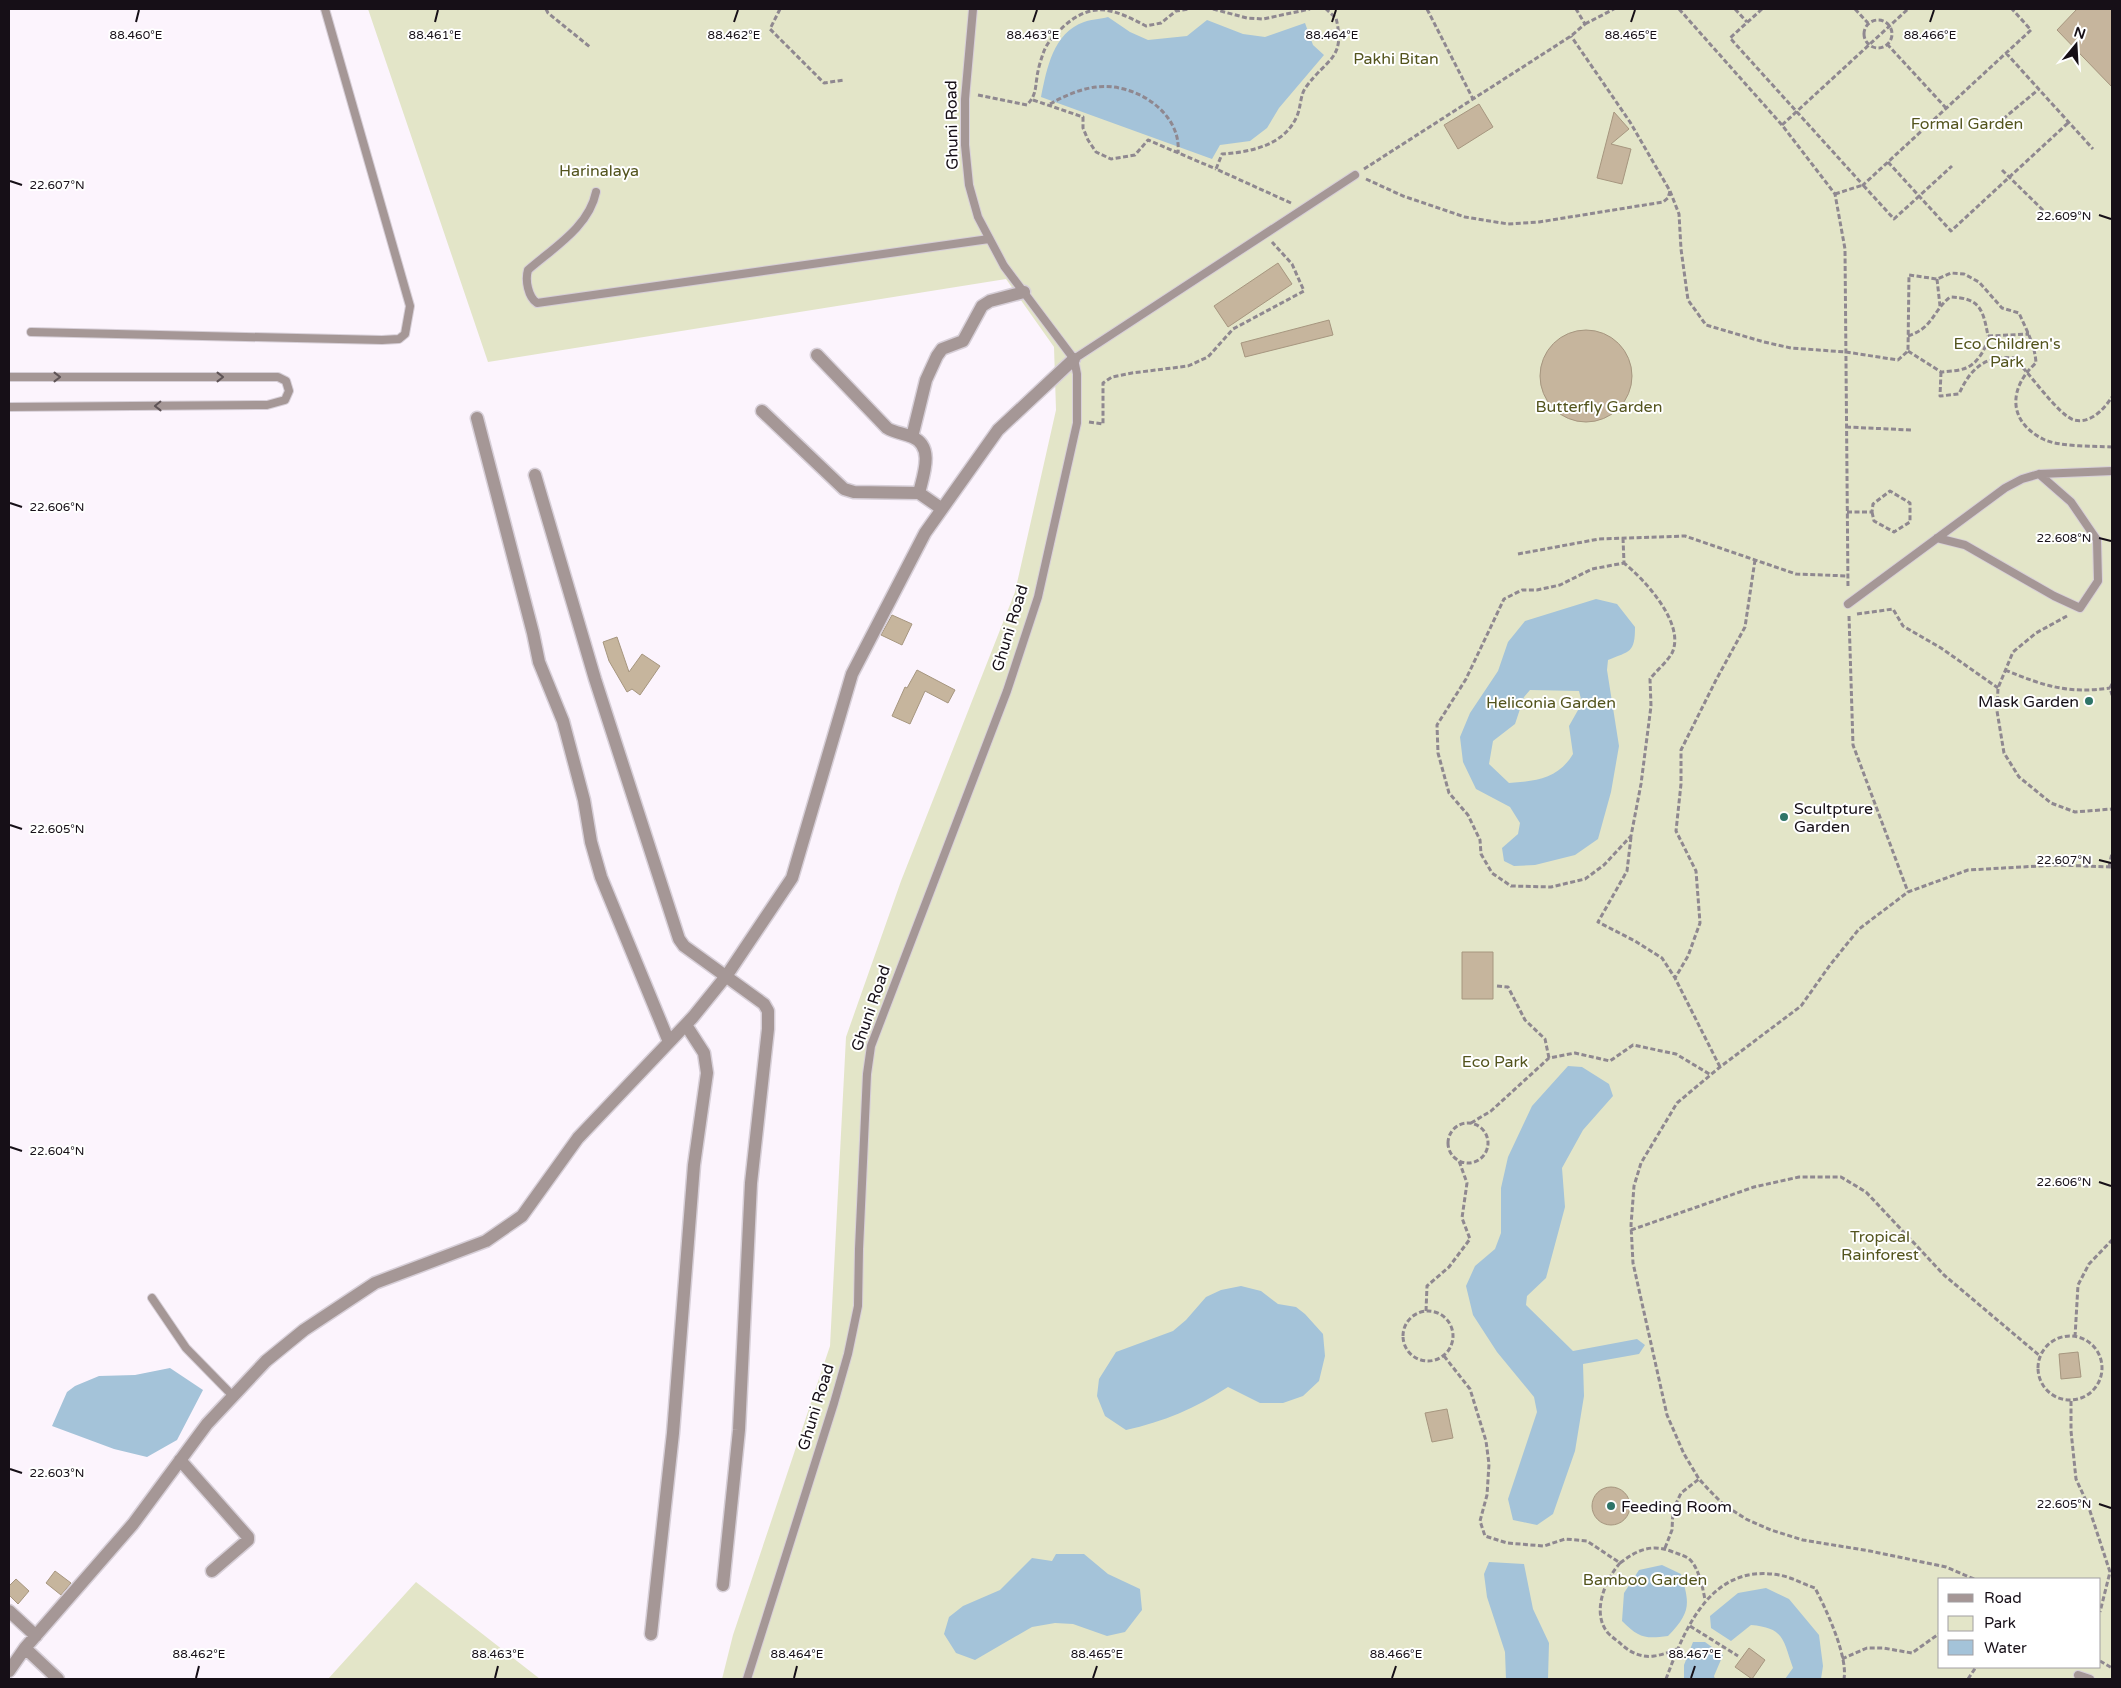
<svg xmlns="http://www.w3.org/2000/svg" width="2121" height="1688" viewBox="0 0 2121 1688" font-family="'Varela Round',sans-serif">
  <rect width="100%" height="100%" fill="#fcf4fd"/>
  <!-- green -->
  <path fill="#e3e5c8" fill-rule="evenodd" d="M368,9H2112V1679H722L733,1635L830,1346L846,1037L901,881L1015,592L1056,410L1054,347L1006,279L488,362ZM1940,1579H2100V1667H1940Z
    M416,1582L540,1679H328Z"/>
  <!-- water -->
  <path fill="#a4c3d9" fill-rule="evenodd" d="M1108,17L1130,32L1148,40L1187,36L1207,20L1243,34L1265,37L1305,23L1313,45L1324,55L1279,108L1267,128L1250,141L1220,145L1212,159L1041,97C1047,68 1053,33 1084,22C1092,19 1101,19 1108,17Z
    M1596,599L1617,604L1635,627C1635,653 1630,651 1608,660L1607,670L1619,746L1611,792L1598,839L1575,855L1535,865L1514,866L1504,861L1502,848L1518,834L1520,823L1510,807L1476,789L1463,762L1460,737L1470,713L1498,671L1508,642L1525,621ZM1530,690L1579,691L1582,703L1569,726L1573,754C1558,779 1536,781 1509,783L1489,764L1493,741L1515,724L1524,697Z
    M1568,1066L1582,1067L1609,1084L1613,1096L1583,1130L1562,1168L1565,1207L1546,1278L1527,1296L1526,1305L1573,1351L1637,1339L1645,1345L1639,1354L1583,1364L1584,1396L1575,1451L1553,1514L1537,1525L1513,1520L1508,1499L1537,1412L1534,1397L1497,1352L1473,1315L1466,1286L1475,1266L1495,1249L1501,1233V1188L1508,1157L1532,1106Z
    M1241,1286L1261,1291L1278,1304L1296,1307L1305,1314L1323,1334L1325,1356L1319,1381L1303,1396L1283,1403H1260L1228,1387C1196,1408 1163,1422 1126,1430L1105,1416L1097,1396L1099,1379L1116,1352L1173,1331L1186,1320L1206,1297L1221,1290Z
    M170,1368L203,1390L177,1440L147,1457L114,1449L52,1426L67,1392L75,1386L99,1376L135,1375Z
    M1056,1554H1084L1108,1574L1140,1589L1142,1610L1125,1632L1107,1636L1073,1624L1055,1623L1032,1627L975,1660L956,1653L944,1634L949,1617L963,1606L1000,1590L1032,1558L1052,1561Z
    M1489,1562L1524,1564L1533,1609L1549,1643L1548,1679H1506L1505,1652L1487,1597L1484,1574Z
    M1662,1565L1681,1574C1690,1604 1691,1612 1668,1636C1645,1639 1639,1638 1622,1621L1624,1593L1639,1570Z
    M1766,1588L1789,1599L1819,1635L1823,1666L1821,1679H1785L1793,1668C1783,1640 1785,1628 1751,1625L1731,1641L1711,1628L1710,1616L1738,1593Z
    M1693,1642H1705L1723,1655L1714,1676L1715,1679H1684V1665Z"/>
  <!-- building -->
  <path fill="#c6b59d" stroke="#a6967f" d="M2077,9H2112V87L2057,30Z
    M1479,104L1493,127L1458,149L1444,125Z
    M1614,112L1629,129L1611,144L1631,149L1622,184L1597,178Z
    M1278,263L1292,284L1228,327L1214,306Z
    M1329,320L1333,335L1245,357L1241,343Z
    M1540 376a46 46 0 1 1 92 0a46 46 0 1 1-92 0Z
    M892,615L912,624L902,645L881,635Z
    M617,637L629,672L642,654L660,666L640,695L632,689L627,692L609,661L603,642Z
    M917,670L955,690L948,703L925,691L910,724L892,716L905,687L907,688Z
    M1462,952H1493V999H1462Z
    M2078,1352L2081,1377L2061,1379L2059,1354Z
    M1447,1409L1453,1438L1432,1442L1425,1413Z
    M1592 1506a19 19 0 1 1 38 0a19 19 0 1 1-38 0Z
    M55,1571L71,1583L61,1595L46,1583Z
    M16,1579L29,1591L18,1604L9,1595V1586Z
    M1749,1648L1765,1660L1752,1679L1735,1667Z"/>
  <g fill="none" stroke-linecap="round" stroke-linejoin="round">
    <defs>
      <path id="service" d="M596,192C589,227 553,248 528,270C525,280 528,297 537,303L989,239
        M31,332L382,340L399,339L405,334L410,306L325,9
        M1074,359L1355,175
        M9,377H278L286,381L289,391L285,400L267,405L9,407
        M1937,538L1965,545L2054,596L2080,608L2098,581L2097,540L2071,502L2039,474
        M1848,604L2005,488L2022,479L2039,474L2112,471
        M152,1298L186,1348L232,1395
        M2078,1675L2090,1679
        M747,1679L834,1403L848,1354L858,1306L859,1249L867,1074L871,1046L1007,691L1038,597L1077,423V374L1074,359L1004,266L978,217L969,185L965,145V99L973,9"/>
      <path id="minor" d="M817,355L887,428C895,433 903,433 912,437C935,446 923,476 919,493
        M762,411L844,489L854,492L919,493L942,509
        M477,418L533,633L539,662L563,721L584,800L591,842L601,877L669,1042
        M912,437L926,380L937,356L942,349L963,341L982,306L990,301L1024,292
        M535,475L595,679L679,939L684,946L764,1004L768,1011V1029L751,1183L739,1430L723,1585
        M180,1460L248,1537V1540L212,1571
        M9,1611L36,1636
        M651,1634L673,1433L694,1165L707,1073L704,1053L686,1025
        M25,1648L58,1679
        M9,1671L25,1648L133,1524L207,1424L266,1361L304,1330L375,1283L486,1241L522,1216L578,1138L693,1017L727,975L792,878L852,674L925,533L998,430L1074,359"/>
    </defs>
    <!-- service casing -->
    <use href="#service" stroke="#d7cfd8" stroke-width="10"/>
    <!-- minor casing -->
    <use href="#minor" stroke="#d7cfd8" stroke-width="15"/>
    <!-- path -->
    <path stroke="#8f8890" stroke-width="3" stroke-dasharray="5 2.5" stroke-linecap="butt" d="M546,9L548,13L590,47
      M780,9L770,29L824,83L844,80
      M1213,9L1247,18L1263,19L1310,9
      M1427,9L1473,99
      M1679,9L1782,125L1835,194L1845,249L1848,588
      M1735,9L1747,22
      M1762,9L1730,38L1863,185L2031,30L2012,9
      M1855,9L1868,23
      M1864 34a14 14 0 1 1 28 0a14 14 0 1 1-28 0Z
      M1585,24L1614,9
      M1887,44L1946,108
      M2006,53L2093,149
      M978,95L1027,105C1036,95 1035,90 1037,77C1038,69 1041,59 1044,51C1048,41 1056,34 1063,27C1093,0 1114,9 1146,26L1161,23L1176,11L1189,9
      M1033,100L1083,117V128L1088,140L1096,152L1111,159L1135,155L1148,140L1216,169
      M1050,104C1064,96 1080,89 1096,87C1134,82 1182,112 1178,153
      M2003,119L2039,89
      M1782,125L1908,9
      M1888,162L1951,231L2069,122
      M1364,169L1571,36L1585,24L1576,9
      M2002,170L2053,220
      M1366,179L1403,196L1465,217L1508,224L1539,222L1663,202L1668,198L1670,191L1630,122L1571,36
      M1670,191L1679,214L1681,249L1688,300L1706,325L1764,342L1791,348L1846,352L1898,360L1908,351L1909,275L1937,279L1951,273L1964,274L1979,282L2002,308L2019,313C2026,329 2035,345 2036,363C2009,387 2007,421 2043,439C2058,447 2094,446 2112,447
      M1835,194L1863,185L1894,219L1952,166
      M1291,203L1216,169L1222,154C1250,152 1284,146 1297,116C1301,107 1300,95 1306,87C1327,58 1346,59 1336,18L1326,9
      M1937,279L1940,306
      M1908,336C1933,328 1932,312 1950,297C1980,298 1983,309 1988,336
      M1908,351L1941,372C1949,371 1959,371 1966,368C1977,364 1987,348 1988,336L2029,334
      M1941,372L1940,396L1959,394C1970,369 1985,355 2014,358C2028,371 2058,415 2074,420C2091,424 2104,409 2112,397
      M1089,422L1103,424V383L1112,377L1132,373L1188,366L1208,357L1233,329L1304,291L1292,264L1272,242
      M1846,427L1911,430
      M1847,512H1872L1873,504L1890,491L1910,503V522L1894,532L1874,521L1872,512
      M1623,538L1624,563L1592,569L1560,585L1537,590H1522L1504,599L1466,679L1437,725L1438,753L1449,793L1468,815L1480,840L1481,854L1492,873L1511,886L1551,887L1585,879L1604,865L1631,836L1641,784L1651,706L1650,679C1656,671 1667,662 1672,653C1686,624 1644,579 1624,563
      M1518,554L1599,539L1685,536L1796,574L1848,576
      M1857,614L1893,609L1903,626L1941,648L1998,688
      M1849,616L1853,745L1908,892
      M2067,616L2036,633L2013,652L1998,688L1997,711L2004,753L2019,777L2051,803L2075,812L2112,809
      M2005,670C2044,686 2068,694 2110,688
      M2112,684L2110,688L2112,695
      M1631,837L1627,871L1598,922L1635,941L1662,958L1675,978
      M2109,867L2112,853
      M1497,986L1508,987L1525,1020L1545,1039L1549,1058
      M1720,1067L1675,978L1688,956L1700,923L1696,871L1676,831L1681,784V750L1716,680L1745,627L1755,560
      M1448 1143a20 20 0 1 1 40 0a20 20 0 1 1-40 0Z
      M1471,1123L1491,1111L1549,1058L1575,1053L1610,1061L1633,1045L1676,1054L1711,1075
      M1631,1230L1754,1187L1799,1177H1841L1866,1192L1944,1275L2040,1356
      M1403 1336a25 25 0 1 1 50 0a25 25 0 1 1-50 0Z
      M1426,1311L1427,1286L1449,1267L1470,1239L1462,1218L1467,1183L1459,1161
      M2038 1368a32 32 0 1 1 64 0a32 32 0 1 1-64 0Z
      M2075,1337L2078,1285L2089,1264L2112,1240
      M1444,1356L1470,1389L1486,1441L1489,1464L1487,1495L1480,1521L1485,1536L1507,1543L1544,1546L1565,1539L1587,1541L1620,1563C1637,1550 1652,1543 1673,1552C1678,1554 1683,1555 1688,1558C1698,1565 1703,1588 1705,1600
      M2071,1401V1431L2076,1479L2088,1505L2110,1572L2100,1612
      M1665,1548L1672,1530L1673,1510L1681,1493L1699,1479
      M1620,1563C1605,1580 1591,1613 1608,1633C1612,1637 1616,1640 1620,1643C1629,1652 1641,1658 1654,1656C1662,1655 1669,1652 1677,1649
      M1974,1579L1946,1567L1870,1551L1803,1540L1771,1530L1746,1519L1724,1505L1709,1490L1699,1479L1684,1454L1667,1415L1633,1263L1631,1225L1634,1186L1641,1163L1677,1103L1720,1067L1801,1006L1830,965L1859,929L1908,892L1968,870L2057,865L2112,867
      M1690,1626L1738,1656
      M1842,1659L1867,1648H1883L1912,1653L1940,1633
      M2100,1661L2112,1668
      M1666,1679C1685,1628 1711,1563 1779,1575C1791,1577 1803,1584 1815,1588C1826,1609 1848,1656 1844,1679
      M1968,1679L1976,1667"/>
    <!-- service -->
    <use href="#service" stroke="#a59796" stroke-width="8"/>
    <!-- minor -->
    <use href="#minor" stroke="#a59796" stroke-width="12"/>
  </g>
  <!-- one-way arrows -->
  <defs><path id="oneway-chevron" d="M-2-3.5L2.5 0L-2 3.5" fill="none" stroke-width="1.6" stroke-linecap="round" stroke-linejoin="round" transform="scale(1.25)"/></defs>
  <g stroke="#5e5356">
    <use href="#oneway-chevron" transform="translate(57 377)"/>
    <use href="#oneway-chevron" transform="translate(220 377)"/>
    <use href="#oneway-chevron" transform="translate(158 406) rotate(179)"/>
  </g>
  <!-- ticks -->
  <path fill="none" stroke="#160f17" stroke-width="2" d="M136,22L139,10M435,22L438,10M734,22L738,10M1033,22L1037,10M1332,22L1336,10M1631,22L1635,10M1930,22L1934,10M10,181L22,185M2099,215L2111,219M10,503L22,507M2099,538L2111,541M10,825L22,829M2099,860L2111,863M10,1147L22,1151M2099,1182L2111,1186M10,1469L22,1473M2099,1504L2111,1508M196,1678L199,1666M495,1678L498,1666M794,1678L797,1666M1093,1678L1097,1666M1392,1678L1396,1666M1691,1678L1695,1666"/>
  <!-- markers -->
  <g fill="#2e7468" stroke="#fff" stroke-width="2">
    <circle cx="2089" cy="701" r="5"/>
    <circle cx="1784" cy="817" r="5"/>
    <circle cx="1611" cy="1506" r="5"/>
  </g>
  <g text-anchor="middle" stroke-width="4" stroke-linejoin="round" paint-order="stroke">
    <!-- park labels -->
    <g font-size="16" fill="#53541d" stroke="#fff">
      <text x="1396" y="64">Pakhi Bitan</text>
      <text x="1967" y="129">Formal Garden</text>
      <text x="599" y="176">Harinalaya</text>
      <text x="2007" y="349">Eco Children's<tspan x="2007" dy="18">Park</tspan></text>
      <text x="1599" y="412">Butterfly Garden</text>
      <text x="1551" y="708">Heliconia Garden</text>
      <text x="1495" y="1067">Eco Park</text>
      <text x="1880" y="1242">Tropical<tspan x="1880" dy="18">Rainforest</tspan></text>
      <text x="1645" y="1585">Bamboo Garden</text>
    </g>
    <!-- street labels -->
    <g font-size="16" fill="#160f17" stroke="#fff">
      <text transform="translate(951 125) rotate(-91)" y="6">Ghuni Road</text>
      <text transform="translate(1009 628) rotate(-73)" y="6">Ghuni Road</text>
      <text transform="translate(870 1008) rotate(-71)" y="6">Ghuni Road</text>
      <text transform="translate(815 1407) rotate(-73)" y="6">Ghuni Road</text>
    </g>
    <!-- poi labels -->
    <g font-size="16" fill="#160f17" stroke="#fff" text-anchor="start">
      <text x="2079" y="707" text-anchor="end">Mask Garden</text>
      <text x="1794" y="814">Scultpture<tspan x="1794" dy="18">Garden</tspan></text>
      <text x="1621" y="1512">Feeding Room</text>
    </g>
  </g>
  <g font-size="12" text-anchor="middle" fill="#160f17" stroke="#fff" stroke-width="4" stroke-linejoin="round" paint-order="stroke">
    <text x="136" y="39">88.460°E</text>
    <text x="435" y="39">88.461°E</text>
    <text x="734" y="39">88.462°E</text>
    <text x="1033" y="39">88.463°E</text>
    <text x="1332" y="39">88.464°E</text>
    <text x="1631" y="39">88.465°E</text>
    <text x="1930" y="39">88.466°E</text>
    <text x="57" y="189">22.607°N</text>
    <text x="2064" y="220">22.609°N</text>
    <text x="57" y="511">22.606°N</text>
    <text x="2064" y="542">22.608°N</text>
    <text x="57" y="833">22.605°N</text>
    <text x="2064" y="864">22.607°N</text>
    <text x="57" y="1155">22.604°N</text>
    <text x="2064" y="1186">22.606°N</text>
    <text x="57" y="1477">22.603°N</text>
    <text x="2064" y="1508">22.605°N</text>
    <text x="199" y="1658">88.462°E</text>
    <text x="498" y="1658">88.463°E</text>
    <text x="797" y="1658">88.464°E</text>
    <text x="1097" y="1658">88.465°E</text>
    <text x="1396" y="1658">88.466°E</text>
    <text x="1695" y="1658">88.467°E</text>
  </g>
  <!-- border -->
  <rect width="2121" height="1688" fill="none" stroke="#160f17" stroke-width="20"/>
  <!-- legend -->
  <rect x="1938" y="1578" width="162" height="90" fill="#ffffff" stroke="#a29fa2"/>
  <rect x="1948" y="1594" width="25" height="8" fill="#a59796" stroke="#a29fa2"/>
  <text x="1984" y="1603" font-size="15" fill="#160f17">Road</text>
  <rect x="1948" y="1616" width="25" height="15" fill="#e3e5c8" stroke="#a29fa2"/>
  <text x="1984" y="1628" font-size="15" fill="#160f17">Park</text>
  <rect x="1948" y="1640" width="25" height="15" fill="#a4c3d9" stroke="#a29fa2"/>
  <text x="1984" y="1653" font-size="15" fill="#160f17">Water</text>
  <!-- north arrow -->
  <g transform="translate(2076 45) rotate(18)" stroke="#ffffff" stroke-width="4" paint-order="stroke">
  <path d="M0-4L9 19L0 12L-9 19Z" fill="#160f17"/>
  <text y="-8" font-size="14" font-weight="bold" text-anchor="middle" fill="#160f17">N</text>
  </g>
</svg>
